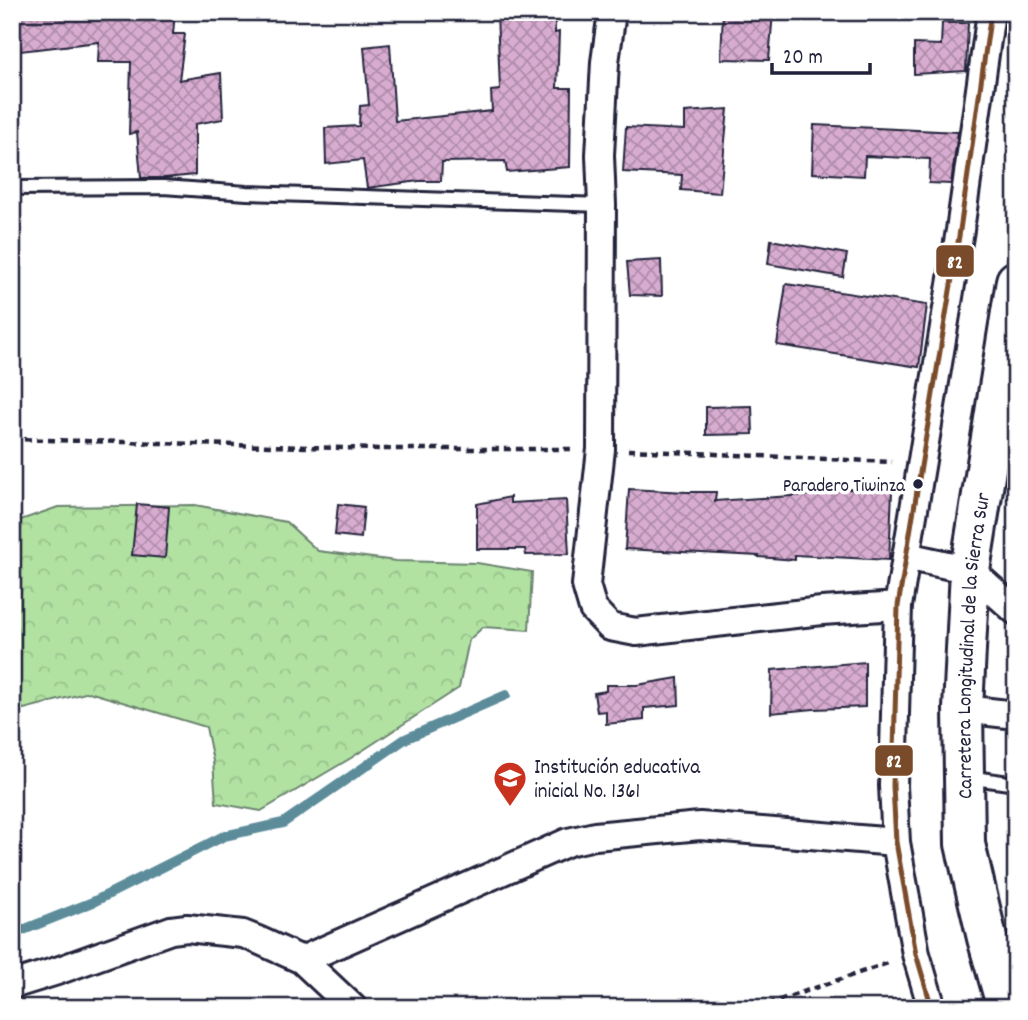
<svg xmlns="http://www.w3.org/2000/svg" width="1028" height="1020" viewBox="0 0 1028 1020" font-family="Dekko,sans-serif">
  <defs>
    <pattern id="forest-crowns" width="20" height="18" patternUnits="userSpaceOnUse" patternTransform="scale(1.75)"><rect width="20" height="18" fill="#b1e2a2"/><path d="M2 6a3 3 0 1 1 6 0M12 15a3 3 0 1 1 6 0" fill="none" stroke="#98c28c"/></pattern>
    <pattern id="building-cross-hatch" width="8" height="8" patternUnits="userSpaceOnUse" patternTransform="scale(1.75)"><rect width="8" height="8" fill="#d8acd0"/><path d="M0 0l8 8M0 8l8-8" fill="none" stroke="#af8caa"/></pattern>
  </defs>
  <rect width="100%" height="100%" fill="#fff"/>
  <filter id="ink" filterUnits="userSpaceOnUse"><feTurbulence type="fractalNoise" baseFrequency=".0143" numOctaves="2"/><feDisplacementMap in="SourceGraphic" scale="14" xChannelSelector="R" yChannelSelector="G"/><feConvolveMatrix kernelMatrix="1 2 1 2 8 2 1 2 1" color-interpolation-filters="sRGB"/></filter>
  <g filter="url(#ink)">
    <!-- forest -->
    <path fill="url(#forest-crowns)" stroke="#6a826e" stroke-width="2" d="M195,505L286,522L318,551L396,561L477,563L532,572L529,630L483,627L469,640L459,688L351,758L261,811L216,803L213,761L206,727L89,692L24,709L12,705V523L58,507Z"/>
    <g fill="none" stroke-linecap="round" stroke-linejoin="round">
      <!-- stream -->
      <path stroke="#5c8c9a" stroke-width="10" d="M18,932L93,902L224,836L283,823L405,739L506,695"/>
    </g>
    <!-- building -->
    <path fill="url(#building-cross-hatch)" stroke="#22223b" stroke-width="2" d="M12,12H175L173,34H185L179,80L221,73L223,119L195,124V175L164,178H141L137,132L129,134L131,62H98L99,42L12,52Z
      M497,12H555V33L559,32L557,88H571L570,167L507,172L505,161L442,162L441,181H419L367,188L363,160L326,164L325,128L359,126L360,106L369,105L364,47L390,44L395,121L492,111L491,91L500,90Z
      M723,12H773L769,60L721,59Z
      M942,23H968L966,71L914,74V44L941,45Z
      M728,109L720,193L681,190L682,175L623,172L626,127L685,130V112Z
      M814,125L958,132L951,184L929,183L930,159L865,156L864,176L812,173Z
      M771,240L847,254L843,277L768,264Z
      M661,260L662,296L630,295L627,262Z
      M786,284L927,305L919,367L777,345Z
      M752,406L753,434L706,435V407Z
      M821,488L892,491L889,560L795,555V560L759,557V556L625,549L629,489L687,492H716L715,501L822,494Z
      M510,497V503L566,500L569,554L526,555L525,549H477V504Z
      M137,504L169,507L165,558L132,555Z
      M338,504L364,507L361,538L335,535Z
      M865,662V707L814,709L771,713L772,670Z
      M678,678L679,705L644,708V720L606,724V711L597,712L594,693L606,691V685H637Z"/>
    <g fill="none" stroke-linecap="round" stroke-linejoin="round">
      <defs>
        <path id="service" d="M12,188L163,187L247,193L602,205
          M967,777L1016,784"/>
        <path id="minor" d="M612,12L605,62L600,155L602,205L601,449L586,585L593,609L610,627L636,632L822,611L898,606
          M906,556L970,570L1016,611
          M963,709L1016,715
          M302,960L568,842L595,836L700,826L896,842
          M12,985L57,971L171,930L187,928L243,934L258,940L302,960L353,1008
          M932,1008L916,954L896,842L893,786L898,606L960,230L991,12"/>
        <g id="trunk">
          <path id="s1" d="M1007,1008L987,938L965,844L963,709L970,570L1016,281"/>
        </g>
      </defs>
      <!-- service casing -->
      <use href="#service" stroke="#22223b" stroke-width="18"/>
      <!-- minor casing -->
      <use href="#minor" stroke="#22223b" stroke-width="32"/>
      <!-- trunk casing -->
      <use href="#trunk" stroke="#22223b" stroke-width="44"/>
      <!-- path -->
      <path stroke="#22223b" stroke-width="4.5" stroke-dasharray="7 5" stroke-linecap="butt" d="M12,439L380,449H574
        M628,450L892,462
        M756,1008L888,963"/>
      <!-- service -->
      <use href="#service" stroke="#fff" stroke-width="12"/>
      <!-- minor -->
      <use href="#minor" stroke="#fff" stroke-width="26"/>
      <!-- trunk -->
      <use href="#trunk" stroke="#fff" stroke-width="38"/>
      <defs>
        <path id="bus-1" d="M932,1008L916,954L896,842L893,786L898,606L960,230L991,12"/>
      </defs>
      <!-- bus-1 casing -->
      <use href="#bus-1" stroke="#fff" stroke-width="10"/>
      <!-- bus-1 -->
      <use href="#bus-1" stroke="#7a4b2a" stroke-width="5"/>
    </g>
  </g>
  <!-- icons -->
  <defs>
    <symbol id="school-pin" viewBox="-11 -11 22 30"><path d="M0 17L-7.5 6A9.5 9.5 0 1 1 7.5 6Z" fill="#c8321e" stroke="#fff"/><path d="M0-5L7-2L0 1L-7-2ZM-4 1L0 2.5L4 1V4Q0 6-4 4Z" fill="#fff"/></symbol>
  </defs>
  <g fill-rule="evenodd">
    <use href="#school-pin" x="491" y="759" width="38" height="52"/>
  </g>
  <!-- markers -->
  <circle fill="#22223b" stroke="#fff" stroke-width="2.5" cx="918" cy="484" r="6"/>
  <g text-anchor="middle" stroke-width="7" stroke-linejoin="round" paint-order="stroke">
    <!-- bus labels -->
    <g font-size="19" fill="#22223b" stroke="#fff" text-anchor="end">
      <text x="905" y="491">Paradero Tiwinza</text>
    </g>
    <!-- street labels -->
    <g font-size="21" fill="#22223b" stroke="#fff">
      <text dy="7" stroke="none"><textPath href="#s1" startOffset="368">Carretera Longitudinal de la Sierra Sur</textPath></text>
    </g>
    <!-- poi labels -->
    <g font-size="21" fill="#22223b" stroke="#fff" text-anchor="start">
      <text x="534" y="773">Institución educativa<tspan x="534" dy="24">inicial No. 1361</tspan></text>
    </g>
  </g>
  <g stroke="#fff" stroke-width="2.5">
    <rect x="935" y="244" width="40" height="34" rx="7" fill="#7a4b2a"/>
    <rect x="874" y="744" width="40" height="33" rx="7" fill="#7a4b2a"/>
  </g>
  <g font-size="19" text-anchor="middle" font-weight="bold" fill="#fff">
    <text x="955" y="268">82</text>
    <text x="894" y="767">82</text>
  </g>
  <!-- margin -->
  <rect width="1028" height="1020" fill="none" stroke="#fff" stroke-width="42"/>
  <rect x="21" y="21" width="986" height="978" fill="none" stroke="#22223b" stroke-width="2.5" filter="url(#ink)"/>
  <!-- scale -->
  <path d="M772 63v10h98v-10" fill="none" stroke="#22223b" stroke-width="3.5"/>
  <text x="783" y="63" font-size="21" fill="#22223b" stroke="#ffffff" stroke-width="5" paint-order="stroke">20 m</text>
</svg>
